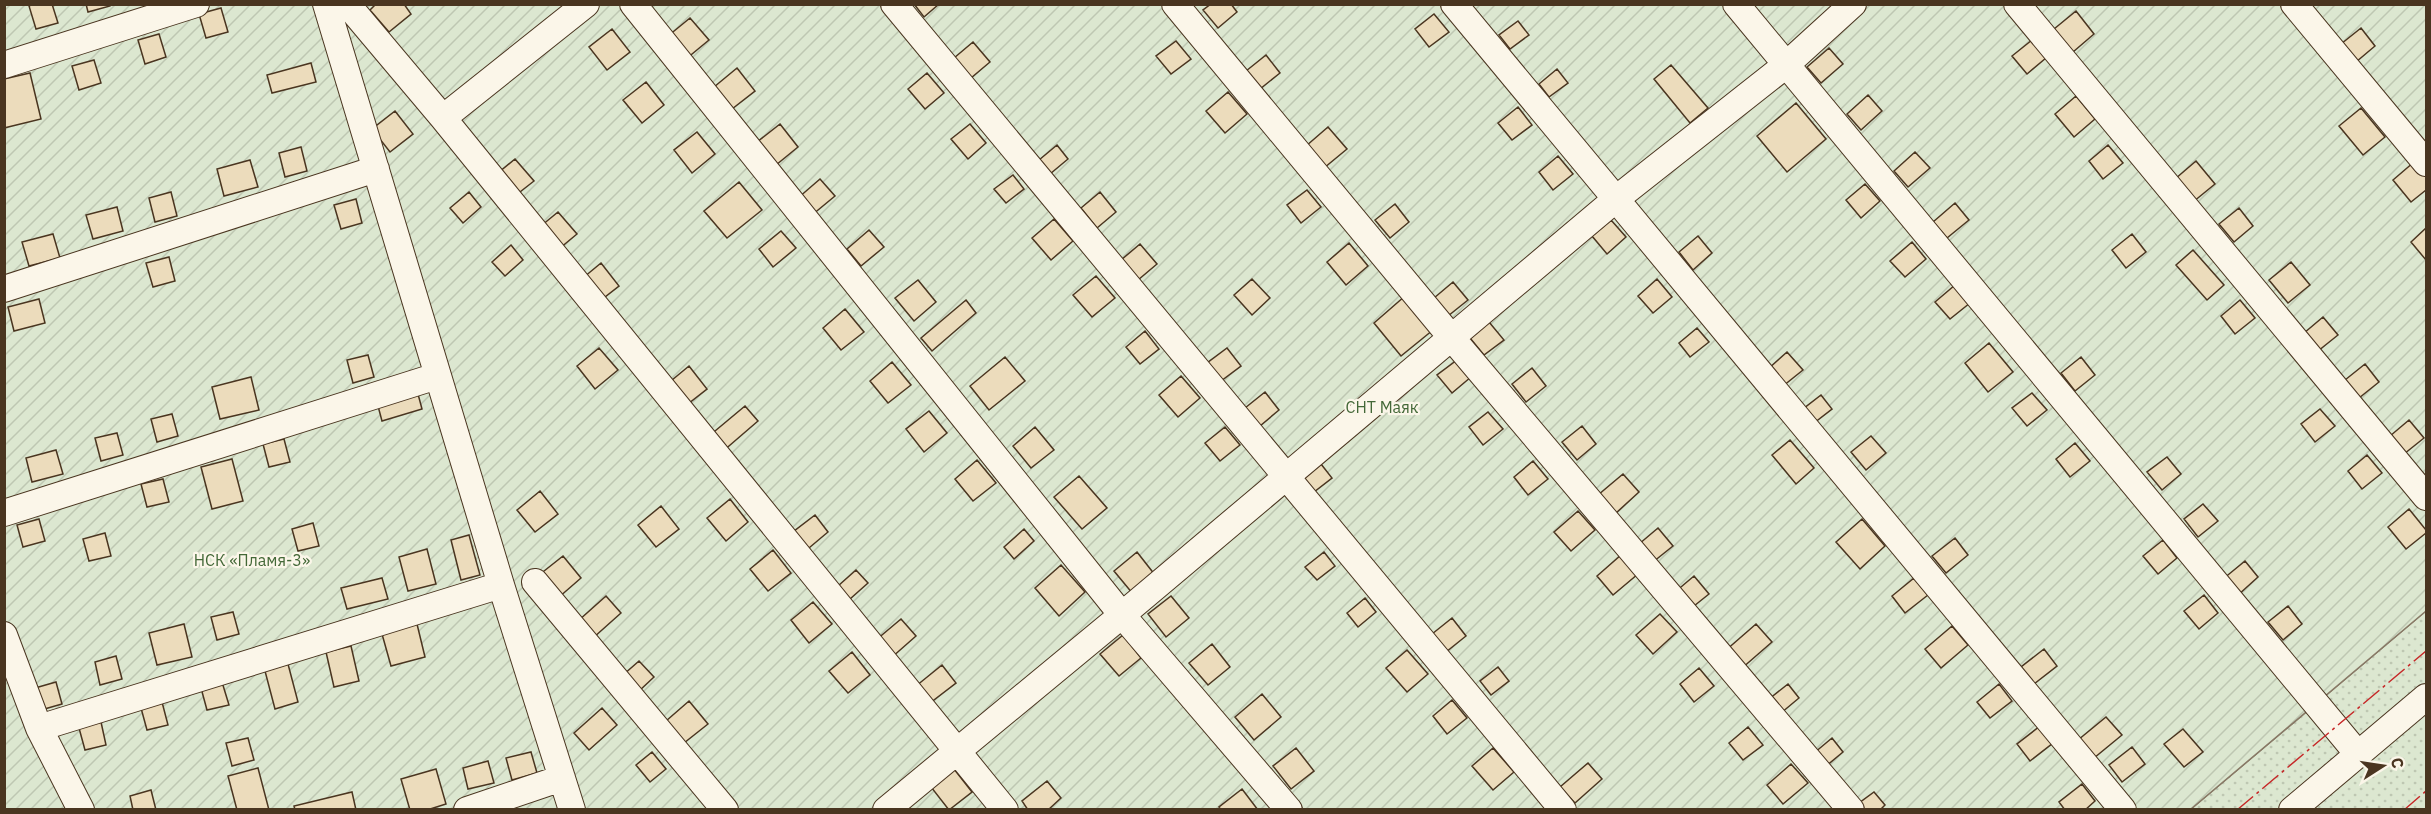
<svg xmlns="http://www.w3.org/2000/svg" width="2431" height="814" viewBox="0 0 2431 814" font-family="'IBM Plex Sans',sans-serif">
  <defs>
    <pattern id="grass-dots" width="8" height="8" patternUnits="userSpaceOnUse" patternTransform="scale(1.5)"><rect width="8" height="8" fill="#dce7d0"/><path d="M2 2h.1M6 6h.1" fill="none" stroke="#bec7b2" stroke-width="1.8" stroke-linecap="round"/></pattern>
    <pattern id="garden-furrows" width="10" height="10" patternUnits="userSpaceOnUse" patternTransform="scale(1.5)"><rect width="10" height="10" fill="#dce7d0"/><path d="M-1 1l2-2M0 10L10 0M9 11l2-2" fill="none" stroke="#bec7b2"/></pattern>
  </defs>
  <rect width="100%" height="100%" fill="#fbf6e9"/>
  <!-- grass -->
  <path fill="url(#grass-dots)" stroke="#887966" stroke-width="1.5" d="M2426,611V809H2191Z"/>
  <!-- garden -->
  <path fill="url(#garden-furrows)" stroke="#887966" stroke-width="1.5" d="M5,5H2426V611L2191,809L5,810Z"/>
  <!-- building -->
  <path fill="#ecdcbc" stroke="#4a3520" stroke-width="1.5" d="M33,4H52L58,23L36,29L29,6Z
    M86,4H110V6L88,12Z
    M376,4H404L411,14L389,32L370,10Z
    M914,4H939L924,17Z
    M1211,4H1231L1237,12L1218,28L1203,10Z
    M221,8L228,32L206,38L199,14Z
    M2076,11L2094,34L2073,52L2054,29Z
    M1434,14L1449,32L1429,47L1415,29Z
    M690,18L709,40L686,59L668,36Z
    M1518,21L1529,35L1510,49L1499,35Z
    M2361,28L2375,46L2356,62L2341,44Z
    M612,29L630,52L607,70L589,47Z
    M159,34L166,57L145,64L138,40Z
    M2032,40L2046,58L2027,74L2012,56Z
    M1176,41L1191,59L1171,74L1156,56Z
    M973,42L990,62L971,78L954,58Z
    M1829,48L1843,64L1821,83L1807,67Z
    M1266,55L1280,73L1260,89L1246,71Z
    M94,60L101,83L79,90L72,66Z
    M311,63L316,82L272,93L267,75Z
    M1671,65L1708,108L1690,123L1654,79Z
    M737,68L755,91L732,109L714,87Z
    M1557,69L1568,83L1549,97L1539,84Z
    M30,73L41,119L4,128V79Z
    M927,73L944,93L925,109L908,89Z
    M646,82L664,105L642,123L623,100Z
    M1228,92L1247,114L1225,133L1206,111Z
    M1868,95L1882,111L1861,130L1847,114Z
    M2076,96L2095,119L2074,137L2055,114Z
    M1796,103L1826,139L1787,172L1757,136Z
    M1518,107L1532,125L1512,140L1498,123Z
    M2361,108L2385,137L2363,155L2339,126Z
    M395,111L413,134L390,152L372,129Z
    M780,124L798,147L776,165L757,142Z
    M970,124L986,143L968,159L951,139Z
    M1328,127L1347,149L1324,168L1306,146Z
    M697,132L715,154L692,173L674,150Z
    M1057,145L1068,159L1050,174L1039,160Z
    M2108,145L2123,163L2103,179L2089,161Z
    M301,147L307,171L285,177L279,153Z
    M1915,152L1930,168L1908,187L1894,171Z
    M1558,156L1573,174L1553,190L1539,172Z
    M515,159L534,181L511,199L493,177Z
    M250,160L258,187L224,196L217,169Z
    M2196,161L2215,184L2193,202L2175,179Z
    M2414,162L2426,177V190L2411,202L2393,180Z
    M1013,175L1024,189L1006,203L994,189Z
    M820,179L835,196L812,215L798,198Z
    M739,182L762,210L727,238L704,211Z
    M1865,184L1880,201L1861,218L1846,200Z
    M1307,190L1321,207L1301,223L1287,205Z
    M171,192L177,216L155,222L149,198Z
    M469,192L481,207L463,223L450,208Z
    M1100,192L1116,212L1097,228L1081,208Z
    M356,199L362,223L341,229L334,205Z
    M1955,203L1969,220L1947,238L1933,222Z
    M1395,204L1409,222L1390,238L1375,220Z
    M117,207L123,231L93,239L86,215Z
    M2239,208L2253,226L2234,242L2219,224Z
    M558,212L577,234L554,253L536,230Z
    M1054,219L1073,241L1051,260L1032,238Z
    M1611,220L1626,237L1607,254L1592,236Z
    M2426,228V260L2411,242Z
    M869,230L884,247L861,266L847,249Z
    M781,231L796,248L773,267L759,249Z
    M53,234L60,258L29,266L22,242Z
    M2132,234L2146,252L2126,268L2112,250Z
    M1698,236L1712,253L1693,270L1679,252Z
    M1912,242L1926,259L1905,277L1890,261Z
    M1349,243L1368,266L1346,285L1327,262Z
    M1140,244L1157,264L1138,280L1121,260Z
    M511,245L523,260L505,276L492,262Z
    M2193,250L2224,285L2207,300L2176,265Z
    M169,257L175,281L153,287L146,263Z
    M2291,262L2310,285L2288,303L2269,280Z
    M601,263L619,286L596,304L578,282Z
    M1096,276L1115,298L1092,317L1073,295Z
    M1252,279L1270,298L1252,315L1234,295Z
    M1657,279L1672,297L1653,313L1638,296Z
    M918,280L936,302L914,321L895,298Z
    M1453,282L1468,300L1448,316L1434,298Z
    M1955,285L1970,303L1950,319L1935,302Z
    M1405,296L1433,330L1401,356L1374,323Z
    M39,299L45,323L14,331L8,307Z
    M966,300L976,313L932,351L921,338Z
    M2240,300L2255,318L2235,334L2221,316Z
    M845,309L864,332L841,350L823,328Z
    M2323,317L2338,335L2318,351L2304,333Z
    M1489,322L1504,340L1484,355L1470,338Z
    M1697,328L1709,342L1690,357L1679,343Z
    M1145,331L1159,349L1140,364L1126,347Z
    M1989,343L2013,372L1988,392L1965,363Z
    M599,348L618,370L595,389L577,366Z
    M1227,348L1241,366L1221,381L1207,363Z
    M1787,352L1803,370L1783,386L1768,369Z
    M368,355L374,377L353,383L347,360Z
    M1005,357L1025,381L989,410L970,386Z
    M2081,357L2095,375L2075,391L2061,373Z
    M1457,360L1471,377L1452,393L1437,375Z
    M892,362L911,385L888,403L870,381Z
    M2365,364L2379,382L2359,398L2345,380Z
    M689,366L707,389L684,407L666,385Z
    M1532,368L1546,386L1526,402L1512,384Z
    M1181,376L1200,398L1178,417L1159,395Z
    M251,377L259,410L220,419L212,387Z
    M1265,392L1279,410L1260,426L1245,408Z
    M2032,393L2047,410L2027,426L2012,408Z
    M418,394L422,409L382,421L378,406Z
    M1821,395L1832,409L1814,423L1803,409Z
    M745,406L758,421L722,452L709,436Z
    M2320,409L2335,426L2315,442L2301,424Z
    M929,411L947,433L924,452L906,429Z
    M1488,412L1503,429L1483,445L1469,427Z
    M172,414L178,436L157,442L151,419Z
    M2409,420L2424,438L2404,454L2390,436Z
    M1582,426L1596,444L1577,460L1562,442Z
    M1035,427L1054,450L1031,468L1013,446Z
    M1225,427L1240,445L1220,461L1205,443Z
    M117,433L123,455L101,461L95,438Z
    M1871,436L1886,453L1866,470L1851,452Z
    M284,439L290,462L269,467L263,444Z
    M1790,440L1814,468L1796,484L1772,455Z
    M2075,443L2090,461L2070,477L2056,459Z
    M56,450L63,474L32,482L26,458Z
    M2367,455L2382,473L2362,489L2348,471Z
    M2167,457L2181,474L2162,490L2147,472Z
    M232,459L243,501L212,509L201,467Z
    M977,460L996,483L973,501L955,479Z
    M1533,461L1548,479L1528,495L1514,477Z
    M1321,464L1332,478L1314,492L1302,478Z
    M1623,474L1639,492L1615,514L1598,495Z
    M1079,476L1107,508L1082,529L1054,497Z
    M163,479L169,502L147,507L141,484Z
    M540,491L558,514L535,532L517,510Z
    M730,499L748,522L726,541L707,518Z
    M2203,504L2218,521L2198,537L2184,519Z
    M661,506L679,529L656,547L638,525Z
    M2409,509L2426,530V533L2406,549L2388,527Z
    M1578,511L1595,530L1571,551L1554,532Z
    M815,515L828,532L803,553L789,535Z
    M39,519L45,541L23,547L17,525Z
    M1862,519L1885,546L1860,569L1836,542Z
    M313,523L319,546L298,551L292,529Z
    M1658,528L1673,546L1653,562L1639,544Z
    M1024,529L1034,541L1014,559L1004,547Z
    M105,533L111,556L89,561L83,539Z
    M469,535L480,575L461,580L451,540Z
    M1955,538L1968,555L1946,573L1932,556Z
    M2163,540L2177,558L2158,574L2143,556Z
    M427,549L436,584L408,591L399,557Z
    M773,550L791,573L768,591L750,569Z
    M1137,552L1155,575L1133,594L1114,571Z
    M1324,552L1335,566L1317,580L1305,567Z
    M1621,555L1638,574L1613,595L1597,576Z
    M563,556L581,578L558,598L539,575Z
    M2245,561L2258,577L2237,596L2223,579Z
    M1061,565L1085,592L1059,616L1035,588Z
    M856,570L868,583L850,599L838,586Z
    M1694,576L1709,594L1689,610L1675,592Z
    M382,578L388,599L347,609L341,588Z
    M1914,578L1928,595L1905,613L1892,596Z
    M2204,595L2218,613L2199,629L2184,611Z
    M606,596L621,613L593,638L578,621Z
    M1171,596L1189,618L1166,637L1148,614Z
    M1365,598L1376,612L1358,627L1347,613Z
    M813,602L832,624L809,643L791,620Z
    M2288,606L2302,624L2283,640L2268,622Z
    M233,612L239,634L217,640L211,617Z
    M1660,614L1677,632L1653,654L1636,635Z
    M1452,618L1466,636L1446,652L1432,634Z
    M901,619L916,636L891,658L876,640Z
    M184,624L192,657L157,665L149,633Z
    M417,624L425,657L391,666L382,634Z
    M1756,624L1772,642L1741,669L1725,651Z
    M1952,626L1968,645L1941,668L1925,649Z
    M1123,635L1141,658L1119,676L1100,654Z
    M1212,644L1230,667L1208,685L1189,663Z
    M351,646L359,681L334,687L326,652Z
    M2044,649L2057,666L2034,684L2021,667Z
    M1407,650L1428,674L1407,692L1386,668Z
    M852,652L870,675L848,693L829,671Z
    M116,656L122,679L100,685L95,662Z
    M639,661L654,677L639,691L623,675Z
    M288,664L298,702L275,709L265,671Z
    M942,665L956,683L930,703L916,686Z
    M1498,667L1509,681L1491,695L1480,681Z
    M1699,668L1714,686L1694,702L1680,684Z
    M56,682L62,704L41,710L35,688Z
    M222,682L229,705L207,710L201,688Z
    M1788,684L1799,698L1781,713L1769,699Z
    M1999,684L2012,701L1990,718L1977,702Z
    M1262,694L1281,717L1254,740L1235,717Z
    M1452,700L1467,718L1447,734L1433,716Z
    M689,701L708,724L684,743L666,721Z
    M162,702L168,725L147,730L141,708Z
    M602,708L617,725L589,750L574,733Z
    M2106,717L2122,735L2094,758L2078,740Z
    M101,722L106,745L85,750L79,728Z
    M2040,726L2053,743L2030,761L2017,744Z
    M1748,727L1763,745L1743,760L1729,743Z
    M2183,729L2203,752L2184,767L2164,744Z
    M248,738L254,760L232,766L226,743Z
    M1832,738L1843,752L1825,767L1814,753Z
    M2132,747L2145,764L2122,782L2109,765Z
    M1296,748L1314,771L1291,789L1273,766Z
    M1493,748L1514,772L1493,790L1472,766Z
    M531,752L537,773L512,780L506,758Z
    M652,752L666,769L650,782L636,765Z
    M488,761L494,783L468,789L463,768Z
    M1588,763L1602,779L1575,803L1560,787Z
    M1791,764L1808,783L1783,804L1767,785Z
    M258,768L269,810H237L228,776Z
    M436,769L446,804L427,810H410L401,779Z
    M954,769L972,792L949,810L931,787Z
    M1047,781L1061,798L1048,810H1028L1022,801Z
    M2082,784L2095,801L2085,810H2065L2059,802Z
    M1242,789L1258,810H1221L1219,807Z
    M151,790L156,810H133L130,796Z
    M352,792L356,810H295L294,806Z
    M1874,792L1885,805L1880,810H1858L1855,806Z"/>
  <g fill="none" stroke-linecap="round" stroke-linejoin="round">
    <defs>
      <path id="minor" d="M326,4L501,585L572,810
        M347,4L443,118L1005,810
        M633,4L1122,615L1289,810
        M894,4L1563,810
        M1175,4L1451,337L1851,810
        M1454,4L2123,810
        M1736,4L2357,753
        M2017,4L2426,497
        M2294,4L2426,163
        M4,65L196,4
        M443,118L586,4
        M4,289L376,169
        M4,513L437,376
        M535,582L725,810
        M4,635L39,728L81,810
        M39,728L501,585
        M467,810L562,778
        M886,810L1122,615L1616,199L1786,65L1853,4
        M2292,810L2426,697"/>
    </defs>
    <!-- minor casing -->
    <use href="#minor" stroke="#4a3520" stroke-width="28"/>
    <!-- minor -->
    <use href="#minor" stroke="#fbf6e9" stroke-width="26"/>
    <!-- power -->
    <path stroke="#c62828" stroke-width="1.5" stroke-dasharray="21 4.5 3 4.5" stroke-linecap="butt" d="M2237,810L2426,651
      M2404,810L2426,791"/>
  </g>
  <g text-anchor="middle" stroke-width="4.5" stroke-linejoin="round" paint-order="stroke">
    <!-- park labels -->
    <g font-size="16" fill="#436837" stroke="#fbf6e9">
      <text x="1382" y="413">СНТ Маяк</text>
      <text x="252" y="566">НСК «Пламя-3»</text>
    </g>
  </g>
  <!-- border -->
  <rect width="2431" height="814" fill="none" stroke="#4a3520" stroke-width="12"/>
  <!-- north arrow -->
  <g transform="translate(2383 766) rotate(78)" stroke="#fbf6e9" stroke-width="4.5" paint-order="stroke">
  <path d="M0-4.5L10 22L0 15L-10 22Z" fill="#4a3520"/>
  <text y="-9" font-size="16" font-weight="bold" text-anchor="middle" fill="#4a3520">С</text>
  </g>
</svg>
